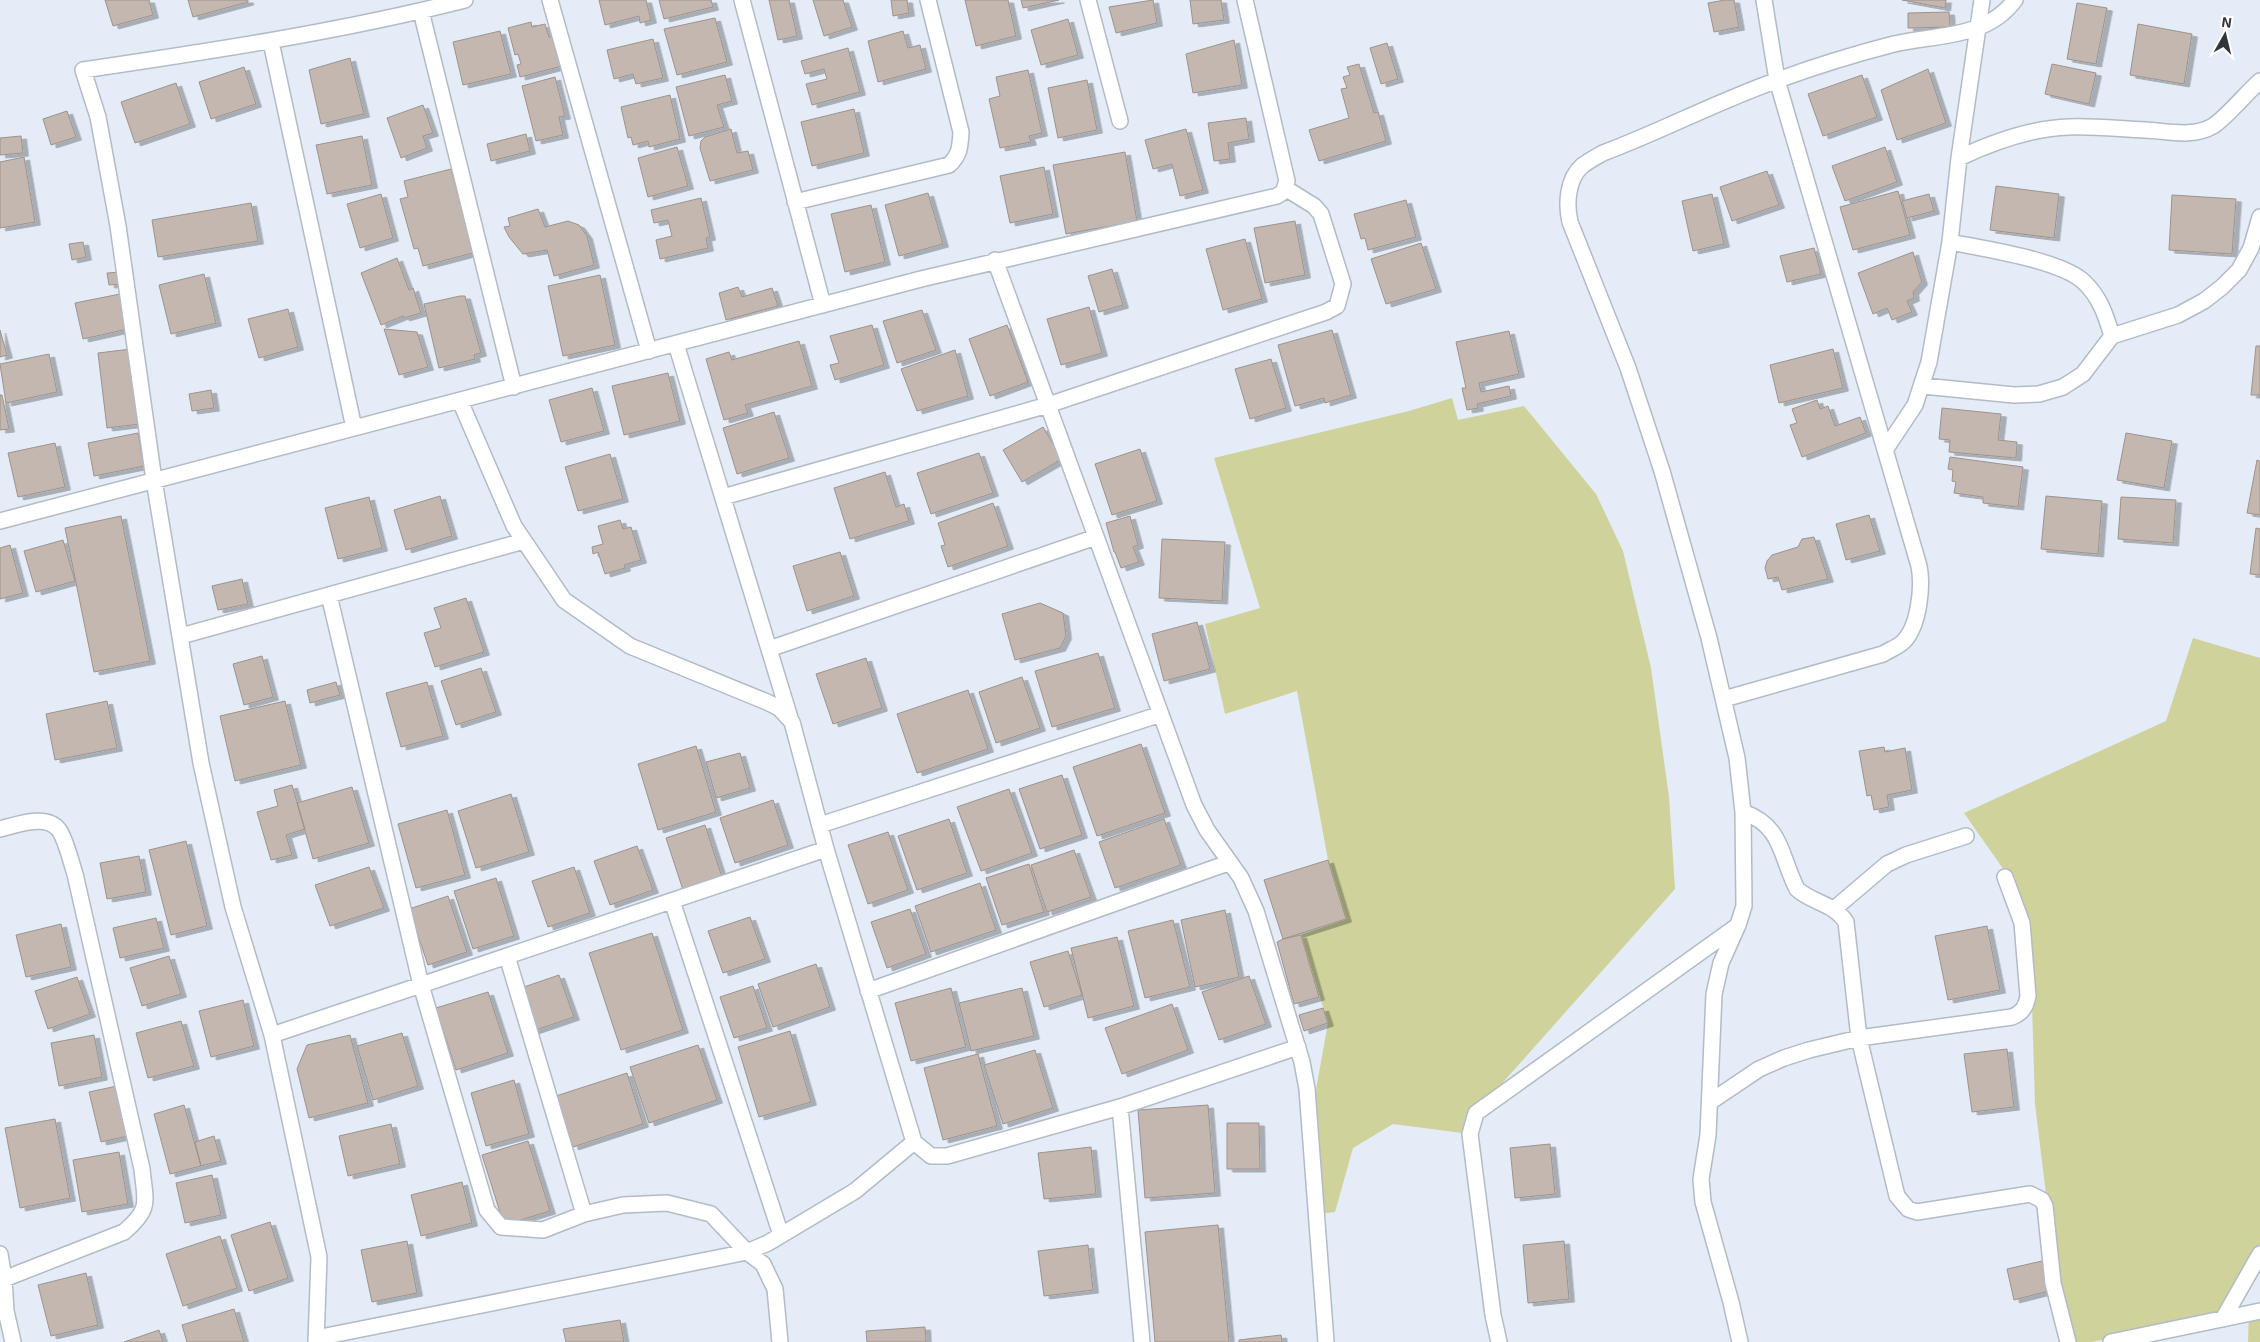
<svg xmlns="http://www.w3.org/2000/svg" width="2260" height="1342" viewBox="0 0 2260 1342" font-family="'Exo 2',sans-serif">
  <defs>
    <filter id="shadow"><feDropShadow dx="5.5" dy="3" stdDeviation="0" flood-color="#0004"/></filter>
  </defs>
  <rect width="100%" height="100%" fill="#e4ecf7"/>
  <!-- green -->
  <path fill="#cfd29b" d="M1452,398L1458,420L1524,406L1596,494L1623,551L1651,668L1669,797L1675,889L1481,1107L1470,1134L1393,1124L1353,1148L1335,1212L1318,1214L1310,1123L1328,1023L1301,935L1346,919L1328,860L1297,691L1225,714L1205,624L1260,608L1214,458L1409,411Z
    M2193,638L2260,658V1254L2223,1319L2091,1342H2064L2035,1104L2030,938L2018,890L1964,813L2166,721Z
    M2260,1311V1342H2248L2249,1313Z"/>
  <!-- building -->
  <path fill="#c3b7b0" stroke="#9e928c" filter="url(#shadow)" d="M105,0H149L153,15L113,26Z
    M188,0H248V2L193,17Z
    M599,0H646L651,20L640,23L639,16L605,25Z
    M659,0H711L713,7L664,19Z
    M769,0H789L797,36L778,40Z
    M813,0H843L852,27L824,36Z
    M891,0H907L909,13L893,16Z
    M965,0H1008L1016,36L976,46Z
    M1021,0H1059L1023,8Z
    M1153,0L1157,23L1116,33L1109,7Z
    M1190,0H1221L1224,20L1193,24Z
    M1725,0H1734L1739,27L1714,32L1708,3Z
    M1902,0H1946L1945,8Z
    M2077,3L2107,8L2096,64L2067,59Z
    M1949,12L1950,27L1908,28V13Z
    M715,18L727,62L677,75L664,29Z
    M1068,19L1078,55L1041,65L1031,30Z
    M531,22L532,27L545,24L549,37L554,36L562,66L520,77L517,65L521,64L518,54L515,55L508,28Z
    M2138,24L2192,34L2184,84L2130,75Z
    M500,31L511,74L463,85L453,42Z
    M903,31L908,48L920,45L926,69L878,82L868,41Z
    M653,39L663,78L636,84L633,74L614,79L607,50Z
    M1234,40L1242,85L1193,93L1186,54Z
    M1387,43L1398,79L1381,84L1370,48Z
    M848,48L860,92L812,105L806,84L827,79L824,69L805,74L801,61Z
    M350,58L364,114L321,124L309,70Z
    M1359,64L1374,113L1378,112L1386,141L1319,161L1309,130L1349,118L1341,89L1347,88L1343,77L1350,75L1347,67Z
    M2052,64L2096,73L2089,104L2045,94Z
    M244,67L256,104L211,119L199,82Z
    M1928,69L1946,123L1897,140L1881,90Z
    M1028,70L1042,133L1029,136L1031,142L1000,148L989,99L1000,96L996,77Z
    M725,75L732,101L717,105L724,127L689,136L676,87Z
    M1862,75L1877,117L1823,136L1808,94Z
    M555,77L565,116L559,117L563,135L536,141L522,86Z
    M1087,80L1097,130L1058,138L1048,88Z
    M176,83L190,124L135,143L121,102Z
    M670,95L680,139L649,147L648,141L633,145L631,137L628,138L621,107Z
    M423,105L433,133L423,136L427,148L401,158L387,118Z
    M854,109L864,153L812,166L801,122Z
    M67,111L76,137L51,145L43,119Z
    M1246,118L1249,139L1228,143L1230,159L1214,161L1208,123Z
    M731,129L737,153L748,151L753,170L710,181L700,148L701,141L705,137Z
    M1186,129L1203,190L1180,196L1172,164L1153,169L1145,140Z
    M526,134L530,151L491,161L487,144Z
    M21,136L23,153L0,155V138Z
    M362,136L372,185L327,194L316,145Z
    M677,147L688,186L648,197L638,158Z
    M1885,147L1897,182L1845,201L1832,166Z
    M1125,152L1137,221L1066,234L1053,165Z
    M24,157L35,222L0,228V162Z
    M1044,167L1053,214L1010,223L1000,176Z
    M451,169L473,253L423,266L418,248L414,249L400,199L408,197L404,181Z
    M1767,171L1779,205L1732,221L1720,187Z
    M1996,186L2059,194L2054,238L1990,230Z
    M1898,191L1910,235L1853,250L1840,207Z
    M928,193L943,244L899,256L885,205Z
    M381,194L393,238L360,248L347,204Z
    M1712,194L1724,244L1693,251L1682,201Z
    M1929,194L1934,211L1907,218L1902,201Z
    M2172,195L2236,199L2232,254L2169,250Z
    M701,198L710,237L706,238L708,248L660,259L656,240L672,236L668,220L654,223L651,210Z
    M1406,200L1416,237L1368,250L1365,238L1361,239L1354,214Z
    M251,203L258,241L158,257L152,220Z
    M871,205L885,262L845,272L831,214Z
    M538,209L545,227L568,221L579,225L587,236L594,265L554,276L547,250L523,254L509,237L504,227L510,226L508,218Z
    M1295,221L1305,275L1265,283L1254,228Z
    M1245,239L1262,299L1223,310L1206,249Z
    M83,242L86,257L72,260L69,244Z
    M1421,243L1436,289L1386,304L1371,259Z
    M1814,248L1821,274L1787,282L1780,256Z
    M1913,252L1922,282L1913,292L1914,298L1907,301L1912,312L1892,320L1887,308L1873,314L1858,273Z
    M397,258L409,290L413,288L421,313L404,318L403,316L381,325L361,273Z
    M1112,269L1123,305L1099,312L1088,276Z
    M121,272L123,284L109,285L107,273Z
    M204,274L216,323L171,334L159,285Z
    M600,275L615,345L563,356L548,286Z
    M738,287L742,297L772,288L778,306L726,320L719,293Z
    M120,294L128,329L83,339L75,303Z
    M460,296H465L481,353L474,355L475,359L439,368L424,304Z
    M1089,307L1102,353L1061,365L1047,319Z
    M288,309L298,347L259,358L248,319Z
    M922,310L936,350L897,363L883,321Z
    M872,325L884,365L835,380L830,365L839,363L830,336Z
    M1007,325L1028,382L990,396L969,339Z
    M384,329L417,332L428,367L399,375Z
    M0,330L7,355L0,357Z
    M1332,330L1351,395L1325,403L1324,398L1295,406L1278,345Z
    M1509,331L1519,374L1479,383L1481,392L1509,386L1511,396L1477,404L1478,408L1467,410L1462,388H1466L1456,342Z
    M799,341L812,386L745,405L748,413L724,420L706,359L729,352L732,360Z
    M2256,346H2260V395H2251Z
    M131,349L140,424L107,428L98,353Z
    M1833,349L1843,388L1779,403L1770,365Z
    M955,350L968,396L917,411L901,369Z
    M49,354L57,392L6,403L0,364Z
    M1271,359L1286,408L1250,419L1235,369Z
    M668,373L680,421L624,435L612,386Z
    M592,388L604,431L561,442L549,400Z
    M211,390L214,408L192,411L189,394Z
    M0,395H2L9,429L0,430Z
    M1817,400L1820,409L1828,406L1835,426L1860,417L1866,433L1802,457L1790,425L1797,423L1792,409Z
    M1942,408L2001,414L1998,440L2017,442L2016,458L1949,452L1950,440L1939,439Z
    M774,412L789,458L737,474L723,428Z
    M1043,427L1062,459L1022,482L1003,450Z
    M138,433L144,466L94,476L88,443Z
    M2126,433L2172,441L2164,488L2117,480Z
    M55,443L65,487L18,497L8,453Z
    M1140,449L1157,501L1112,515L1095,464Z
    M979,453L993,493L931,514L917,473Z
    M610,454L623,499L578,511L565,467Z
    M1950,457L2023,467L2018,507L1983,503V497L1954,493L1956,482L1952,481L1953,470L1948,469Z
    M2257,460L2260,461V515L2247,513Z
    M885,472L896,507L904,504L909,521L850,539L834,488Z
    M440,496L452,536L406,550L394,510Z
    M2046,496L2102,501L2098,554L2041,549Z
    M369,497L382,548L338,559L325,508Z
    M2121,497L2176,500L2173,543L2118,539Z
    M993,503L1008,546L948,567L941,546L945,545L938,523Z
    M1869,515L1880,551L1846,560L1836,524Z
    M121,516L150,661L94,672L65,528Z
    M1130,516L1138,545L1133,547L1139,562L1121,568L1115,552H1114L1106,523Z
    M620,520L623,529L631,527L641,560L624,565L625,568L605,574L598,552L593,554L592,547L603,544L598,526Z
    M2256,528L2260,529V575L2250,574Z
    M1814,537L1828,579L1782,590L1778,577L1768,579L1765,568L1767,561L1772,555L1798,547L1802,539Z
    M1162,539L1225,542L1222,601L1159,598Z
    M63,540L75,581L36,592L24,551Z
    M10,545L23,593L0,599V548Z
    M840,552L854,596L807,611L793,566Z
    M242,579L248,604L218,610L212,586Z
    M466,598L484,652L435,667L424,633L441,628L434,608Z
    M1040,603L1063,613L1066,636L1060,648L1015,660L1002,614Z
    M1197,622L1210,669L1164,681L1152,634Z
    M1098,653L1115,708L1052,727L1035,671Z
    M262,656L273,697L244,705L233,664Z
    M866,658L882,708L833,724L816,674Z
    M481,668L496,712L456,725L441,681Z
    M1022,677L1040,728L996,743L979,692Z
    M336,682L340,695L310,703L307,690Z
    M427,682L443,736L401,747L386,693Z
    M968,690L988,749L917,773L897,714Z
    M107,701L117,748L55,760L46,714Z
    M285,701L301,765L235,781L220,716Z
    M1141,744L1165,813L1097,836L1073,767Z
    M696,746L716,812L658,830L638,764Z
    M1884,747L1885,752L1905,748L1912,790L1887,795L1889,807L1874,810L1871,795L1867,796L1859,751Z
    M740,753L750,788L716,798L706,762Z
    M1062,775L1082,835L1040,849L1019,789Z
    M292,785L305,829L286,835L292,855L271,860L257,812L278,806L274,790Z
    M352,787L369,843L313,859L297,803Z
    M1009,789L1032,853L981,871L957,807Z
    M511,794L529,852L476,868L458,811Z
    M773,800L788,845L735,863L720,818Z
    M447,810L465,875L416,888L398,824Z
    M949,819L967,873L917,890L898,836Z
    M1164,819L1181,865L1115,888L1099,842Z
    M705,825L722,877L683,890L666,838Z
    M888,832L908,890L868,904L848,845Z
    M186,841L207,926L171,935L149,850Z
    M637,846L653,890L610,905L594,861Z
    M1074,850L1091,897L1047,912L1031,865Z
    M139,856L146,892L107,899L100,863Z
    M1328,860L1346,919L1283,939L1264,880Z
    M1029,864L1044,912L1002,925L986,878Z
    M369,867L384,908L330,926L315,885Z
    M574,867L590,913L548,927L532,881Z
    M496,878L514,936L473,949L454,891Z
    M980,883L996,930L931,952L915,906Z
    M448,896L467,952L428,965L409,909Z
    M910,909L926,954L887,968L871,922Z
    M1225,910L1239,977L1195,987L1181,920Z
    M750,917L765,959L723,973L708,931Z
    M156,918L164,948L120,958L113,928Z
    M1173,920L1190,987L1145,998L1128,931Z
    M61,924L71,967L26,977L16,935Z
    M1987,926L2000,990L1948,1000L1935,936Z
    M652,933L683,1030L621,1050L589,953Z
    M1301,935L1319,997L1294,1004L1277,942L1283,939Z
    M1117,937L1134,1006L1088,1018L1071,948Z
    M1068,951L1082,995L1044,1007L1030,962Z
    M169,956L181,994L142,1006L130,968Z
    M816,964L830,1007L773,1027L758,984Z
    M559,975L574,1017L533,1031L518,989Z
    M1249,976L1266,1024L1219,1040L1202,992Z
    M77,977L90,1014L48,1029L35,991Z
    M753,986L767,1028L734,1038L720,997Z
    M951,988L966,1047L911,1061L895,1003Z
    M1022,988L1034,1036L971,1051L959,1003Z
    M488,992L508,1053L456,1070L436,1008Z
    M243,1000L254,1046L211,1057L199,1011Z
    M1172,1004L1188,1050L1122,1074L1105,1028Z
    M1323,1008L1328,1023L1304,1031L1299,1015Z
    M181,1021L194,1066L148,1078L136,1033Z
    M790,1031L811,1102L759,1117L738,1047Z
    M402,1033L418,1086L373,1100L357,1046Z
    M94,1035L102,1077L59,1086L51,1043Z
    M350,1035L368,1103L309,1118L297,1069L307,1045Z
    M698,1045L717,1100L649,1123L630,1067Z
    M2007,1049L2014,1107L1972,1112L1964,1054Z
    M1035,1050L1053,1108L1003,1124L984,1065Z
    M978,1054L997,1126L943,1140L924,1068Z
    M627,1073L643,1124L573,1147L556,1096Z
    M514,1080L529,1134L486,1146L471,1093Z
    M117,1086L128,1136L101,1142L89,1092Z
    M184,1105L201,1166L170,1174L154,1114Z
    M1208,1105L1215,1193L1145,1198L1138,1110Z
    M55,1119L70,1198L20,1208L5,1128Z
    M1227,1123H1259L1260,1169H1227Z
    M391,1124L400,1164L348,1176L339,1136Z
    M214,1136L221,1161L201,1166L195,1142Z
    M528,1141L550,1211L504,1225L482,1155Z
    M1550,1144L1555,1194L1515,1198L1510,1148Z
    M1091,1147L1096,1194L1044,1199L1038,1153Z
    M119,1152L128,1204L82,1212L73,1160Z
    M212,1175L221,1215L185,1223L176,1183Z
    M462,1182L472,1223L421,1236L411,1195Z
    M270,1222L288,1278L249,1291L231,1235Z
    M1218,1225L1229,1342H1155L1145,1232Z
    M220,1236L237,1288L183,1306L166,1254Z
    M407,1241L417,1293L372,1302L361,1250Z
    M1564,1241L1569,1299L1528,1303L1523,1245Z
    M1088,1245L1093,1290L1044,1296L1038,1251Z
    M2042,1261L2049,1291L2014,1300L2007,1269Z
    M86,1273L98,1325L51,1336L38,1285Z
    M234,1309L244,1342H187L182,1325Z
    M620,1320L624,1342H566L563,1329Z
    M925,1327L926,1342H867L866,1331Z
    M159,1330L163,1342H124Z
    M1281,1335L1282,1342H1239V1340Z"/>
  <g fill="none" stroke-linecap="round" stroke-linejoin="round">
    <defs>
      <path id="street" d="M550,0L649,351
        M742,0L823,305
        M1088,0L1120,121
        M421,11L514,387
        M271,42L354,428
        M1959,158C1993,142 2031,128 2069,127C2094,126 2120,129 2145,130C2168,131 2192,138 2213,126C2228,116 2246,93 2260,81
        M795,202L949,165C960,155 960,147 961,132L928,0
        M1950,242C1984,249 2061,260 2084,282C2100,297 2106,316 2112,336
        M995,260L1194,805L1207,830L1241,878L1256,911L1302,1062L1307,1089L1326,1342
        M676,344L790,718
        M1923,386L2014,395L2039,394L2063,387L2083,374L2112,336L2178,315L2204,301L2222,287L2239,270L2251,248L2260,217
        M460,401L514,526L564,600L630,646L767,702L779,708L792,722L826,849L914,1142L931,1156H947L1120,1107L1298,1047
        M1885,450L1915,405L1929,362L1950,242L1959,158L1982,0
        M723,497L1048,405L1326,312L1337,306L1343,284L1321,214L1314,206L1285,188
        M0,521L921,279L1277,196L1283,192L1287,181L1245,0
        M329,595L421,985L487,1210L501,1227L543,1230L584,1214L623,1205L667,1203L711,1214L747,1252L768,1243L855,1191L914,1142
        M181,636L524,541
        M769,649L1096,537
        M1724,699L1883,654C1889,650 1898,647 1903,642C1919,627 1923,586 1919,566L1777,80L1764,0
        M1743,812C1783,826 1780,856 1797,889C1812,903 1834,903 1846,922L1859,1038L1897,1196L1908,1209L1917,1212L2030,1194L2042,1200L2045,1206L2053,1283L2068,1342
        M820,825L1161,714
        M0,829C16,825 47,813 59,830C66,840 71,862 75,874L142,1169C145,1202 152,1208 124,1232L4,1279
        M672,901L781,1235
        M1834,909L1887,864L1906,855L1966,836
        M507,956L584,1214
        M868,991L1228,863
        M272,1035L233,907L201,763L154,480L118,226L98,117L83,70C211,51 339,32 465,0
        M1710,1102L1759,1069L1784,1058L1809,1050L1859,1038L2012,1017C2022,1013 2026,1007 2028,996L2022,923L2005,877
        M1120,1107L1142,1342
        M0,1254L4,1279L6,1311L13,1342
        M2223,1319L2260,1254
        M316,1338L747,1252L763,1264L775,1289L780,1342
        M316,1342L319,1257L272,1035L826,849
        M1499,1342L1493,1315L1470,1134L1476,1113L1737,926
        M1740,1342L1731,1302L1703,1202L1701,1179L1708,1135L1714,994L1721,963L1738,925L1744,906L1743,812L1737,758L1709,638L1662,471L1628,368L1570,222C1566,205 1567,179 1582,166C1588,161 1596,157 1603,153C1662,131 1718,101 1778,80C1816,66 1855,54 1894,44C1937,34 1986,39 2015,0
        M2111,1342L2260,1311"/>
    </defs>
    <!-- street casing -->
    <use href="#street" stroke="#b3bbc5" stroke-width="18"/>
    <!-- street -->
    <use href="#street" stroke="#fff" stroke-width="15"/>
  </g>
  <!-- north arrow -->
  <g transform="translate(2225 35) rotate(8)" stroke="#ffffff" stroke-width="4" paint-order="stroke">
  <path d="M0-4L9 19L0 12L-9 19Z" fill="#32363a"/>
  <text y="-8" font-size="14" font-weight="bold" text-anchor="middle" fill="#32363a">N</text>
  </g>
</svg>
